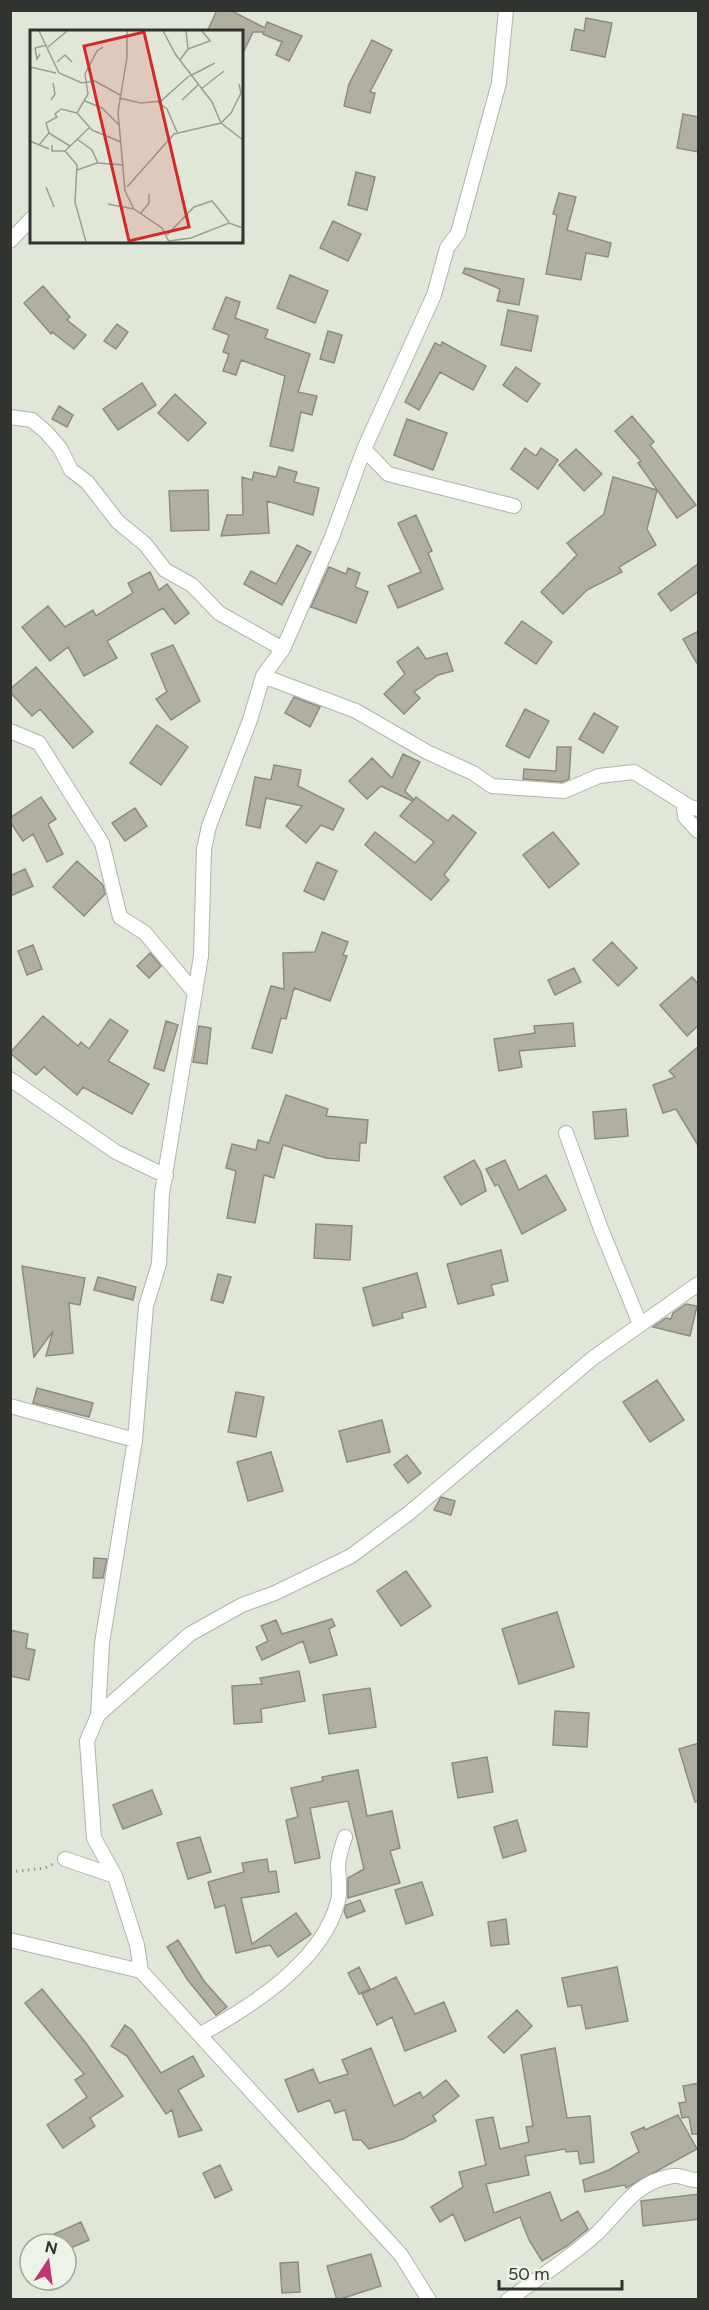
<svg xmlns="http://www.w3.org/2000/svg" width="709" height="2310" viewBox="0 0 709 2310" font-family="Figtree,sans-serif">
  <rect width="100%" height="100%" fill="#e0e6d8"/>
  <!-- building -->
  <path fill="#b1afa2" stroke="#8e8c7f" stroke-width="1.5" d="M217,10H230L265,28L267,22L302,36L289,61L276,55L282,42L263,34L264,32H253L242,55V32H207Z
    M586,18L612,23L605,57L571,50L575,29L584,31Z
    M372,40L392,50L370,92L375,93L370,113L344,106L349,84Z
    M683,114L699,117V152L677,148Z
    M356,172L375,177L367,210L348,205Z
    M559,193L576,197L567,230L611,243L608,257L586,253L581,280L546,274L557,215L553,214Z
    M333,221L361,234L348,261L320,248Z
    M465,268L524,279L519,305L497,301L500,289L463,273Z
    M290,275L328,291L315,323L277,308Z
    M43,286L70,317L67,320L86,335L74,349L52,332L51,334L24,303Z
    M226,297L240,302L235,318L268,330L265,338L310,354L298,392L317,396L312,415L301,412L293,451L270,446L285,376L241,360L236,375L223,371L229,354L223,352L229,335L213,329Z
    M508,310L538,316L531,351L501,345Z
    M117,324L128,332L116,349L104,341Z
    M328,331L342,335L334,363L320,359Z
    M442,342L486,366L473,390L440,372L419,410L405,402L435,343L441,346Z
    M516,367L540,384L527,402L503,385Z
    M142,383L156,405L118,430L103,409Z
    M175,394L206,423L188,441L158,413Z
    M59,406L73,415L67,427L52,419Z
    M632,416L654,442L650,445L696,505L677,518L638,463L641,461L615,431Z
    M407,419L447,433L433,470L394,455Z
    M525,448L536,456L541,448L558,460L538,489L511,469Z
    M576,449L602,474L584,491L559,465Z
    M279,467L297,472L294,482L319,488L313,515L267,501L269,533L221,536L227,515H243L242,477L252,480L254,472L276,477Z
    M613,477L657,490L647,529L656,545L619,567L622,572L587,590L563,614L541,592L577,555L567,543L604,514Z
    M208,490L209,530L171,531L169,491Z
    M416,515L432,551L428,553L443,589L398,608L388,586L421,572L398,523Z
    M297,545L311,552L282,605L244,584L251,571L276,584Z
    M699,563V591L671,611L658,594Z
    M329,567L346,574L348,568L360,573L355,587L368,592L356,623L311,607Z
    M150,572L159,590L167,584L189,613L175,624L163,608L107,641L117,658L84,676L68,647L50,661L22,627L48,606L65,627L93,610L96,616L133,593L128,583Z
    M522,621L552,642L536,664L505,643Z
    M699,631V667L683,639Z
    M173,645L200,701L171,720L156,699L167,692L151,654Z
    M418,647L426,659L447,653L453,671L438,675L414,692L420,698L404,714L384,694L405,674L397,662Z
    M36,667L93,732L73,748L40,709L32,716L10,692V689Z
    M294,697L320,707L310,727L285,713Z
    M525,709L549,721L529,758L506,746Z
    M594,713L618,727L603,753L579,739Z
    M157,725L188,747L161,785L130,763Z
    M557,747H571L569,779L562,782L523,779L524,769L556,771Z
    M403,754L420,762L405,791L413,799L412,801L381,786L367,799L349,781L372,758L392,778Z
    M274,765L301,770L298,786L344,809L333,830L321,825L306,843L286,826L302,806L266,798L260,828L246,825L255,777L271,780Z
    M41,797L56,819L48,824L63,854L47,862L33,834L23,841L10,822V818Z
    M416,797L448,821L453,815L476,833L444,875L449,880L431,900L365,845L375,832L415,863L434,842L400,816Z
    M135,808L147,826L125,841L112,823Z
    M553,832L579,864L549,888L523,855Z
    M77,861L103,885L105,894L84,916L53,887Z
    M317,862L337,871L324,900L304,891Z
    M25,869L33,886L10,896V876Z
    M322,932L348,942L343,955L347,956L330,1001L294,988L286,1019L281,1018L272,1053L252,1048L271,986L284,989L283,953L315,952Z
    M612,942L637,968L618,986L593,960Z
    M33,945L42,969L27,975L18,951Z
    M150,953L161,966L149,978L137,966Z
    M574,968L581,982L555,995L548,980Z
    M692,977L699,985V1025L687,1036L660,1005Z
    M43,1016L78,1046L81,1042L89,1049L110,1019L128,1031L108,1061L149,1084L132,1114L83,1087L77,1095L44,1067L36,1075L10,1053Z
    M166,1021L178,1025L164,1071L154,1068Z
    M573,1023L575,1046L519,1051L522,1067L499,1071L494,1039L535,1033L534,1026Z
    M199,1026L211,1028L207,1064L193,1062Z
    M699,1046V1147L676,1109L663,1113L653,1085L675,1077L669,1071Z
    M286,1095L328,1109L326,1116L368,1120L366,1143H360L359,1161L326,1158L283,1145L274,1178L264,1175L255,1223L227,1218L236,1171L226,1168L232,1144L256,1150L258,1140L269,1143Z
    M626,1109L628,1136L595,1139L593,1112Z
    M474,1160L481,1172L486,1191L461,1205L444,1177Z
    M505,1160L519,1190L546,1175L566,1210L522,1234L498,1184L495,1186L486,1169Z
    M316,1224L352,1226L350,1260L314,1258Z
    M501,1250L508,1281L491,1285L494,1295L458,1304L447,1264Z
    M22,1266L85,1278L80,1305L69,1303L73,1353L46,1356L53,1331L34,1357Z
    M417,1273L426,1307L402,1313L403,1318L373,1326L363,1288Z
    M218,1274L231,1277L223,1303L211,1300Z
    M98,1277L136,1287L133,1300L94,1290Z
    M686,1304L697,1306L690,1336L653,1327L666,1318L671,1319L673,1313Z
    M657,1380L684,1420L650,1442L623,1402Z
    M37,1388L93,1403L89,1417L33,1403Z
    M236,1392L264,1397L256,1437L228,1432Z
    M382,1420L390,1452L347,1462L339,1431Z
    M271,1452L283,1491L248,1501L237,1462Z
    M407,1455L421,1473L408,1483L394,1465Z
    M441,1497L455,1501L451,1515L434,1510Z
    M94,1558L107,1559L103,1578H93Z
    M406,1571L431,1606L401,1626L377,1591Z
    M557,1612L574,1667L519,1684L502,1629Z
    M332,1619L335,1626L329,1629L337,1655L310,1663L303,1641L262,1660L256,1647L268,1641L261,1626L276,1620L282,1634Z
    M10,1630L28,1634L26,1648L35,1650L29,1680L10,1676Z
    M299,1671L305,1701L261,1709L262,1722L234,1724L232,1686L262,1684L260,1678Z
    M370,1688L376,1727L329,1734L323,1695Z
    M555,1711L589,1713L587,1747L553,1745Z
    M699,1743V1801L695,1802L679,1749Z
    M487,1757L493,1792L458,1798L452,1763Z
    M358,1770L367,1816L392,1811L400,1848L390,1851L400,1883L348,1898V1878L364,1869L348,1801L310,1808L320,1858L295,1863L286,1820L298,1817L291,1788L323,1781L322,1777Z
    M152,1790L162,1814L123,1829L113,1805Z
    M517,1820L526,1851L503,1858L494,1827Z
    M200,1837L211,1872L188,1879L177,1843Z
    M267,1859L269,1872L276,1871L279,1892L241,1898L252,1944L296,1913L311,1934L278,1957L270,1945L236,1953L225,1905L215,1908L208,1882L244,1872L242,1863Z
    M422,1882L433,1915L406,1924L395,1890Z
    M360,1900L365,1911L347,1918L344,1911L346,1905Z
    M506,1919L509,1944L491,1946L488,1922Z
    M178,1940L204,1981L227,2007L216,2015L187,1979L167,1947Z
    M359,1967L370,1989L359,1994L348,1973Z
    M617,1967L628,2021L586,2029L581,2005L568,2007L562,1978Z
    M396,1977L415,2014L444,2002L456,2031L405,2051L392,2017L377,2025L362,1994Z
    M42,1989L86,2043L123,2096L90,2118L95,2126L63,2148L47,2125L87,2097L75,2080L84,2074L25,2003Z
    M517,2010L532,2026L504,2053L488,2037Z
    M125,2025L132,2030L161,2073L193,2056L204,2076L178,2090L202,2130L179,2137L172,2110L166,2114L127,2056L111,2046Z
    M371,2048L394,2106L420,2092L423,2098L446,2080L459,2096L433,2116L436,2121L403,2139L369,2149L361,2140H353L345,2110L335,2113L330,2100L298,2112L285,2080L313,2069L319,2083L348,2074L342,2060Z
    M555,2048L567,2118L590,2116L594,2162L580,2164L578,2151L566,2152L565,2149L525,2156L529,2175L486,2184L494,2213L550,2192L561,2221L578,2211L588,2229L567,2246L542,2261L529,2240L520,2217L465,2241L453,2214L440,2222L431,2207L463,2187L459,2172L486,2165L476,2120L493,2117L500,2149L529,2142L526,2127L533,2126L521,2055Z
    M699,2083V2134H692L689,2117L682,2118L679,2103L686,2102L683,2086Z
    M678,2115L697,2149L626,2188L625,2185L585,2192L583,2180L609,2170L639,2152L631,2133L644,2127L645,2130Z
    M220,2165L232,2190L215,2198L203,2173Z
    M699,2194V2219L643,2226L641,2201Z
    M81,2222L89,2240L66,2250V2244H59L54,2234Z
    M371,2254L381,2286L337,2300L327,2266Z
    M298,2262L300,2292L282,2293L280,2263Z"/>
  <g fill="none" stroke-linecap="round" stroke-linejoin="round">
    <defs>
      <path id="minor" d="M10,241L32,218
        M10,417L32,420L46,432L60,448L71,470L87,482L118,522L145,544L165,570L192,585L219,613L283,649
        M364,449L388,474L514,506
        M263,676L356,711L427,752L473,773L492,786L564,791L599,776L634,772L690,807L698,809
        M10,731L39,743L102,843L120,917L145,933L195,993
        M690,807L684,809L685,817L698,831
        M10,1079L116,1152L166,1176
        M566,1133L601,1229L640,1324
        M10,1406L135,1440
        M98,1715L190,1634L242,1605L275,1593L351,1556L409,1513L593,1358L698,1284
        M65,1859L115,1876
        M10,1940L141,1971
        M201,2034C252,2006 323,1961 338,1901C341,1890 338,1876 338,1864C339,1855 342,1846 345,1837
        M429,2300L401,2255L141,1971L137,1945L115,1876L94,1838L87,1741L98,1715L102,1643L135,1440L146,1306L159,1264L162,1193L201,956L204,849L209,826L250,720L263,676L283,649L332,537L364,449L434,295L447,248L458,233L499,83L506,10
        M508,2300C537,2279 566,2260 593,2237C620,2213 632,2183 672,2176C680,2174 689,2181 698,2180"/>
    </defs>
    <!-- minor casing -->
    <use href="#minor" stroke="#afb5a8" stroke-width="16"/>
    <!-- path -->
    <path stroke="#9a9f94" stroke-width="3" stroke-dasharray="1.5 4.5" stroke-linecap="butt" d="M10,1872L45,1868L53,1864"/>
    <!-- minor -->
    <use href="#minor" stroke="#fff" stroke-width="14"/>
  </g>
  <!-- overview -->
  <g transform="translate(30 30)">
    <rect width="213" height="213" fill="#e0e6d8"/>
    <path fill="none" stroke="#9a9f94" stroke-width="1.5" d="M9,1L29,43L52,53L65,51L90,65M97,1V27L88,82L95,161L104,179L132,198L139,212M133,1L146,25L182,72L191,93L213,110M156,1L158,19M18,17L37,1M73,17L67,21L55,44L58,64L47,83L62,100L91,112M10,24L7,29L5,18L17,15M150,30L158,19L180,11L172,1M27,32L35,25L42,32M0,37L26,43M160,46L185,33M171,59L194,41M89,68L111,73L131,71L159,46M21,70L25,64L23,53M152,70L168,55M55,71L72,78L90,96M128,72L137,79L147,102M19,103L16,93L27,87L25,84L31,79L47,83M47,109L62,120L68,133L94,135M0,111L19,119M9,115L19,103L40,116M22,115V121H35L59,98M35,121L47,135L45,172L56,212M47,140L67,133M16,157L24,177M97,157L144,104L191,93L201,83L211,63L209,54M78,174L104,179M111,183L119,173V164M137,205L164,177L182,171L199,192M139,211L161,208L199,193L213,198L212,212"/>
    <path fill="#d62828" fill-opacity="0.15" stroke="#d62828" stroke-width="3" d="M114,2L159,197L99,211L54,16Z"/>
    <rect width="213" height="213" fill="none" stroke="#31342e" stroke-width="3"/>
  </g>
  <!-- border -->
  <rect width="709" height="2310" fill="none" stroke="#31342e" stroke-width="24"/>
  <!-- north arrow -->
  <g transform="translate(48 2262) rotate(13)"><circle r="28" fill="#edf3e6" stroke="#a2a79c" stroke-width="1.5"/>
  <path d="M0-4.5L10 22L0 15L-10 22Z" fill="#be3675"/>
  <text y="-9" font-size="16" font-weight="bold" text-anchor="middle" fill="#31342e">N</text>
  </g>
  <!-- scale -->
  <path d="M499 2280v9h123v-9" fill="none" stroke="#31342e" stroke-width="3"/>
  <text x="508" y="2280" font-size="18" fill="#31342e" stroke="#edf3e6" stroke-width="4.5" paint-order="stroke">50 m</text>
</svg>
